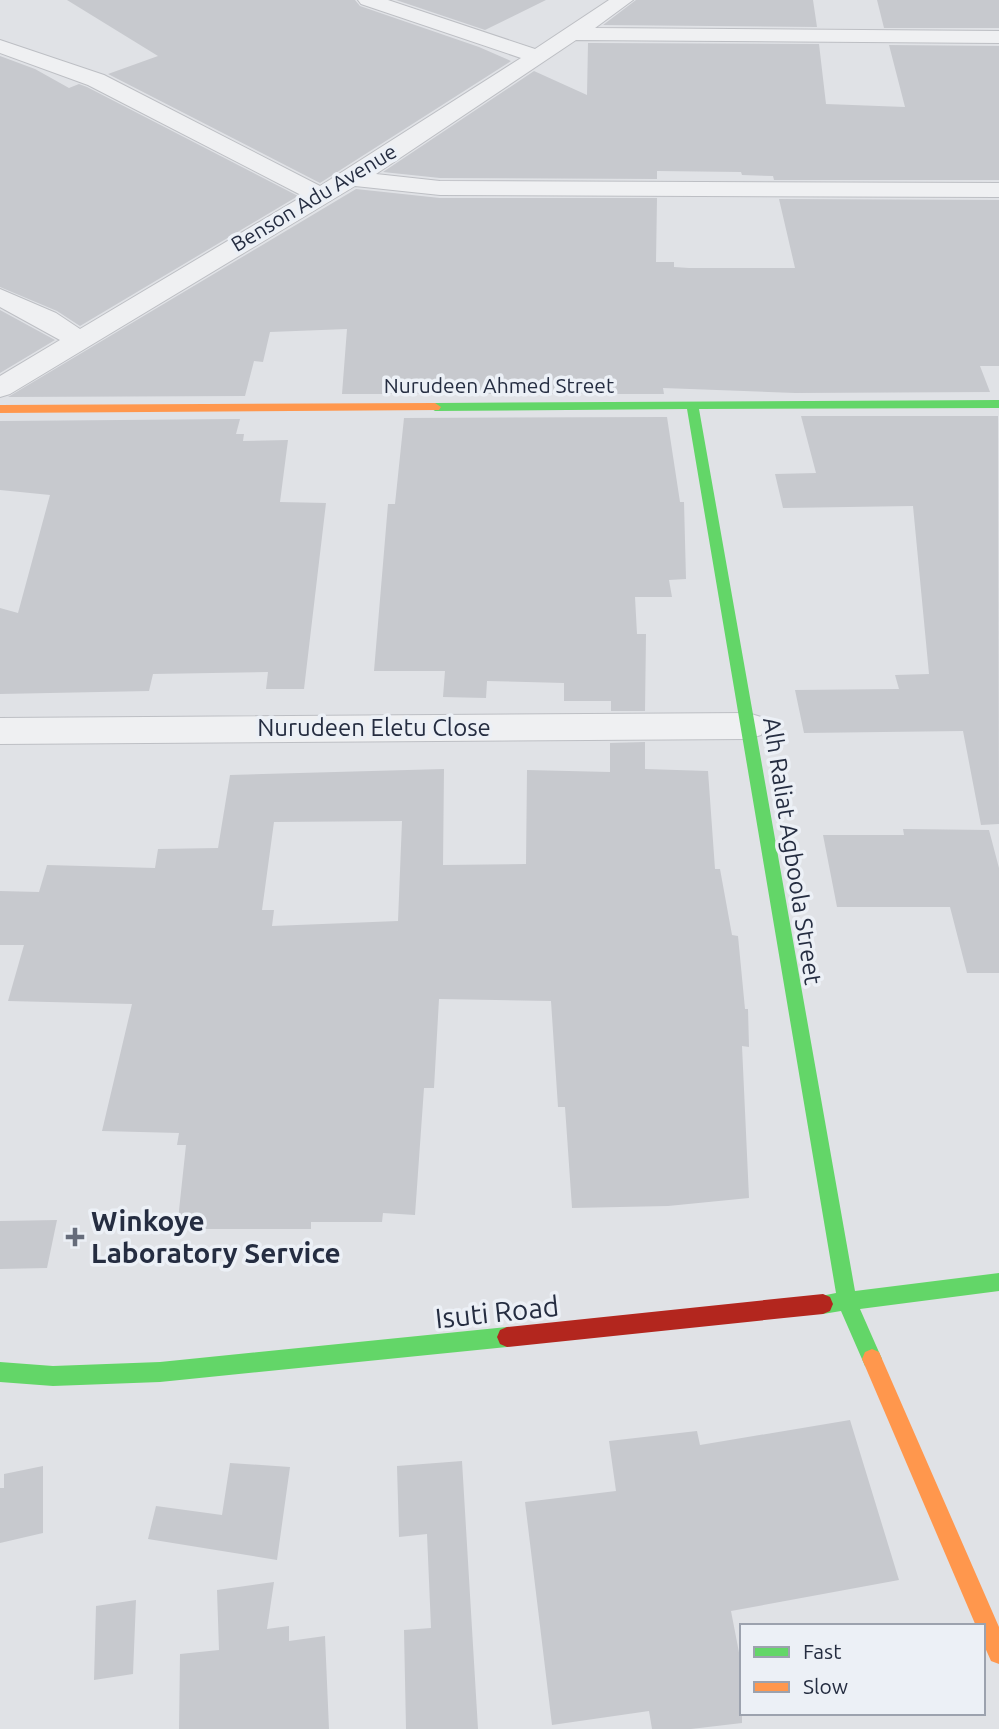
<svg xmlns="http://www.w3.org/2000/svg" width="999" height="1729" viewBox="0 0 999 1729" font-family="Ubuntu,sans-serif">
  <rect width="100%" height="100%" fill="#e0e2e6"/>
  <!-- building -->
  <path fill="#c7c9ce" fill-rule="evenodd" d="M67,0H355L360,6L479,47L511,61L320,183L108,74L158,56Z
    M396,0H546L485,30Z
    M636,0H813L817,27L603,25Z
    M877,0H999V28H884Z
    M588,43L819,44L826,104L905,107L889,45L999,46V180H774L773,176L742,175L741,172L657,171V179L440,178L383,172L534,71L587,95Z
    M0,56L35,69L69,88L79,84L87,87L298,196L80,326L57,311L0,287Z
    M356,189L440,198H657L656,262H674V267L689,268H795L779,199L999,200V366H980L990,392L795,393L663,388L664,394H342L347,329L270,332L263,362L254,361L245,396L8,397Z
    M0,310L55,340L0,373Z
    M801,416H998L999,824L981,825L963,731L804,733L795,690L899,689L895,675L929,674L913,506L783,508L775,474L816,473Z
    M667,417L680,502H684L686,579L669,580L672,597H635L637,634H646L645,711H611V701H564V683L487,681L486,698L443,697L445,671H374L388,504H395L404,418Z
    M240,419L236,434H244L243,441L288,440L280,502L326,503L304,689H266L268,672L153,674L149,691L0,694V608L18,613L50,495L0,490V421Z
    M645,742V769L708,771L715,869H720L732,935L738,936L745,1009H748L749,1047L742,1046L749,1198L668,1206L572,1208L565,1107H558L551,1001L439,999L434,1088H424L415,1215L383,1213L382,1222H311V1229H177L186,1145H177L179,1133L102,1131L132,1004L8,1001L24,945H0V891L39,892L47,865L155,868L158,849L218,848L230,775L444,769L443,865L526,864L527,770L610,772V743ZM402,821L398,921L272,926L274,910H262L274,822Z
    M903,829L989,830L999,868V973H967L950,907H837L823,835H904Z
    M57,1220L47,1268L0,1269V1221Z
    M850,1420L899,1580L731,1611L742,1668V1723L691,1729H652L649,1711L552,1725L525,1502L616,1491L609,1441L697,1431L700,1445Z
    M462,1461L478,1729H406L404,1630L431,1628L427,1534L399,1537L397,1466Z
    M230,1463L290,1467L277,1560L148,1539L156,1506L222,1515Z
    M43,1466V1533L0,1543V1488H4V1474Z
    M274,1582L267,1629L289,1626V1641L325,1636L329,1729H179L180,1654L219,1650L217,1590Z
    M136,1600L133,1674L94,1680L96,1606Z"/>
  <g fill="none" stroke-linecap="round" stroke-linejoin="round">
    <defs>
      <path id="street" d="M358,0H388L535,49L609,0H633L595,28L999,31V43L576,40L376,174L440,181L999,183V197L440,195L355,186L10,394L0,397V376L60,340L0,307V289L56,313L80,329L303,196L88,85L0,53V40L104,75L320,186L521,58L361,4Z
        M748,713L761,717L766,726L761,735L748,739L0,744V718Z"/>
    </defs>
    <!-- street casing -->
    <use href="#street" stroke="#bdbfc4" stroke-width="2"/>
    <!-- street -->
    <use href="#street" fill="#eff0f2" fill-rule="evenodd"/>
    <!-- fast -->
    <path fill="#63d668" fill-rule="evenodd" d="M999,400V408L699,409L855,1291L999,1273V1291L860,1309L882,1359L879,1366L872,1369L865,1366L841,1311L823,1314L816,1311L813,1304L816,1297L836,1293L687,409L435,411L429,407L435,403Z
      M507,1327L514,1330L517,1337L514,1344L507,1347L160,1382L53,1386L0,1382V1362L53,1366L160,1362Z"/>
    <!-- slow -->
    <path fill="#ff974d" fill-rule="evenodd" d="M435,403L441,407L439,410L0,413V405Z
      M872,1349L879,1352L999,1627V1664L991,1661L983,1643V1626H976L862,1359L865,1352Z"/>
    <!-- jam -->
    <path fill="#b3261e" fill-rule="evenodd" d="M823,1294L830,1297L833,1304L830,1311L823,1314L507,1347L500,1344L497,1337L500,1330L507,1327Z"/>
  </g>
  <!-- markers -->
  <path fill="#666c7b" stroke="#ecf0f6" stroke-width="2.5" d="M71.5 1226.5h7v7h7v7h-7v7h-7v-7h-7v-7h7z"/>
  <g text-anchor="middle" stroke-width="7" stroke-linejoin="round" paint-order="stroke">
    <!-- far-street labels -->
    <g font-size="21" fill="#252d41" stroke="#ecf0f6">
      <text transform="translate(314 198) rotate(-31)" y="7">Benson Adu Avenue</text>
      <text x="499" y="393">Nurudeen Ahmed Street</text>
    </g>
    <!-- street labels -->
    <g font-size="24" fill="#252d41" stroke="#ecf0f6">
      <text x="374" y="736">Nurudeen Eletu Close</text>
      <text transform="translate(792 851) rotate(81)" y="8">Alh Raliat Agboola Street</text>
    </g>
    <!-- near-poi labels -->
    <g font-size="28" font-weight="bold" fill="#252d41" stroke="#ecf0f6" text-anchor="start">
      <text x="91" y="1231">Winkoye<tspan x="91" dy="32">Laboratory Service</tspan></text>
    </g>
    <!-- near-street labels -->
    <g font-size="28" fill="#252d41" stroke="#ecf0f6">
      <text transform="translate(497 1312) rotate(-6)" y="10">Isuti Road</text>
    </g>
  </g>
  <!-- legend -->
  <rect x="740" y="1624" width="245" height="91" fill="#ecf0f6" stroke="#9ca2ae" stroke-width="2"/>
  <rect x="754" y="1647" width="35" height="10" fill="#63d668" stroke="#9ca2ae" stroke-width="2"/>
  <text x="803" y="1659" font-size="21" fill="#252d41">Fast</text>
  <rect x="754" y="1682" width="35" height="10" fill="#ff974d" stroke="#9ca2ae" stroke-width="2"/>
  <text x="803" y="1694" font-size="21" fill="#252d41">Slow</text>
</svg>
